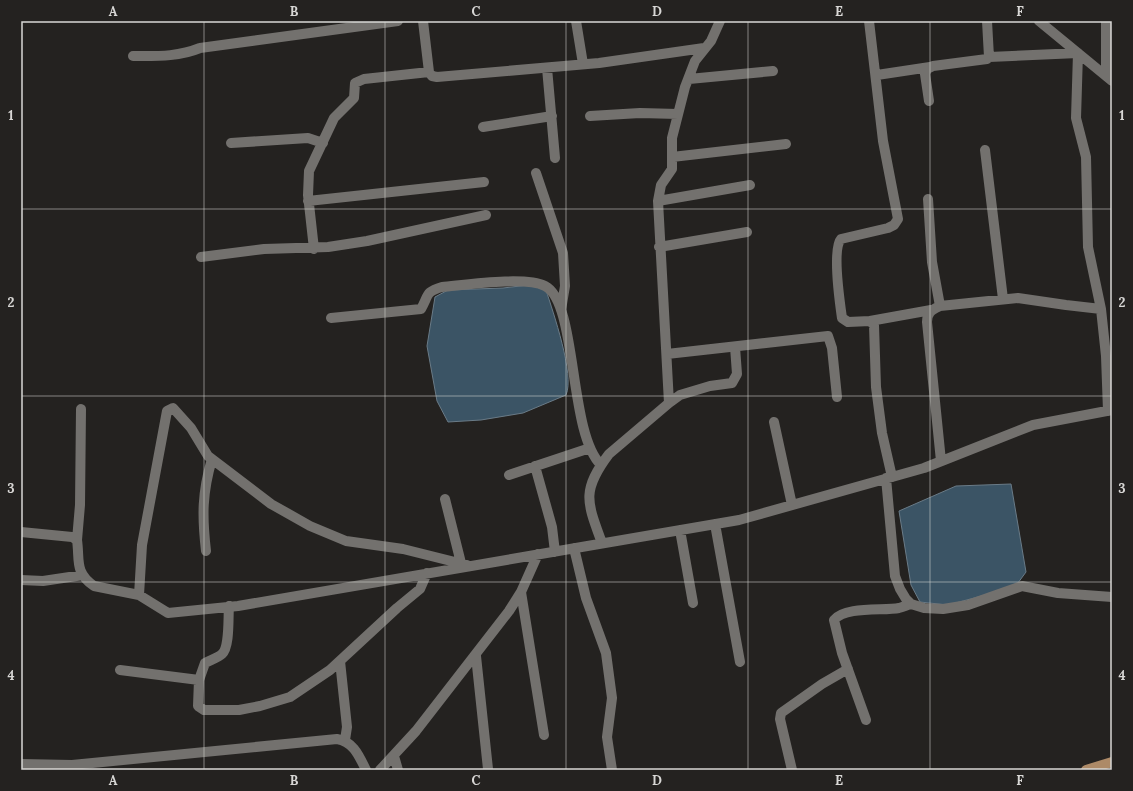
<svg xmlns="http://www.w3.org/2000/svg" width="1133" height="791" viewBox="0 0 1133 791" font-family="Lora,serif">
  <rect width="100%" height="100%" fill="#242220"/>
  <!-- water -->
  <path fill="#3b5465" stroke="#6a7b87" d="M529,285L546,290C553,312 575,375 566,395L523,413L481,420L448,422L437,401L427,346L435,297L448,290L503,288Z
    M1011,484L1026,572L1015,587L948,605L920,602L911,585L899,511L956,486Z"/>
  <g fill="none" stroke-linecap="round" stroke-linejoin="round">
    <!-- street -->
    <path stroke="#73716e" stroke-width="10" d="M423,21L429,72L432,76L437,77L599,63L704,48
      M576,21L583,64
      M869,21L883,141L898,219L894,225L888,228L841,239C832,249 840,304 842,318L848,322L870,321L874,325L876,387L882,433L892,477
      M1039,21L1112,81
      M1106,21V76
      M133,56C157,56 178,57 200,48L398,21
      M989,57L1078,53L1076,118L1086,157L1088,247L1101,309L1106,356L1108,411
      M547,68L555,158
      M877,75L930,67
      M689,79L773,71
      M929,101L925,74L927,69L933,66L987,59L989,57L987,21
      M590,116L640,113L678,114
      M483,127L552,116
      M231,143L308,138L323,143
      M985,150L1003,299
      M672,157L786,144
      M536,173L563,253L565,286L561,310
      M928,199L932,262L940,306
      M308,201L484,182
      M658,201L750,185
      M659,247L747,232
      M314,249L308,195L309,171L334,118L354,98L355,83L364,79L429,72
      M201,257L264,249L328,247L367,241L486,215
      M331,318L421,309C429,295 425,292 442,287C465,285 525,276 545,286C578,302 568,433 601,465
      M870,321L931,310
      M667,354L828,336L832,348L837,397
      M669,403L658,201L661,185L672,169V138L685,87L695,61L711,41L720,21
      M774,422L792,505
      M941,461L927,322C927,312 932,310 940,306L1018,298L1066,305L1101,309
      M535,466L552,527L555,552
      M509,475L590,448
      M886,478L895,576L900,589L906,599L911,604L924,608L943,609L968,605L1022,586L1058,593L1112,597
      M445,499L461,563
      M715,524L740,662
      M680,530L693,603
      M21,532L72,537L77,540C80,560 74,572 94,586L139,595L168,613L238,606L739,520L924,468L1033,425L1112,410
      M77,540L80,505L81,409
      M602,543C587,502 581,491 609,454L669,403L680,395L710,386L732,383L737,374L735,347
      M574,548L586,598L606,653L612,698L607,737L612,770
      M206,551C202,516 202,493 212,459
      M21,580L43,581L83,575
      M521,592L544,735
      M139,595L142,545L167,411L173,408L191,428L208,456L271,504L310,526L346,541L403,549L467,565
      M229,606C228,617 230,647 222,654C218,658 210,660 205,663L199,680L198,706L204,710H239L260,706L290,697L330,670L397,608L420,589L427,573
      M476,656L488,769
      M340,661L347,727L345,740
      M120,670L199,680
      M866,720L842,653L834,620C845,606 883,611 899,608C903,607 907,605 911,604
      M394,756L398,770
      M21,764L72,765L337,739C354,742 359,756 366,770
      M380,770L416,731L509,611L521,592L538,554
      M792,770L780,719L781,713L822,684L848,669"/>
    <!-- primary -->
    <path stroke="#ad8a67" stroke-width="10" d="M1086,770L1112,762"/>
  </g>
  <!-- grid -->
  <path fill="none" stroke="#d8d7d5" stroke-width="1" stroke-opacity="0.55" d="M204,21V770M385,21V770M566,21V770M748,21V770M930,21V770M21,209H1112M21,396H1112M21,582H1112"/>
  <!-- border -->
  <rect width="1133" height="791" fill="none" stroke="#242220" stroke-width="44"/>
  <rect x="22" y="22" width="1089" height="747" fill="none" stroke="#d8d7d5" stroke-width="1.5"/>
  <g font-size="13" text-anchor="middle" font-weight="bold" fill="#d8d7d5">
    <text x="113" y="16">A</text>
    <text x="294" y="16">B</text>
    <text x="476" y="16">C</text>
    <text x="657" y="16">D</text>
    <text x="839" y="16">E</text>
    <text x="1020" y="16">F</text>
    <text x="11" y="120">1</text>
    <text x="1122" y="120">1</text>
    <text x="11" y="307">2</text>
    <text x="1122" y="307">2</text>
    <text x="11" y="493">3</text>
    <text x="1122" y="493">3</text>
    <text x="11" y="680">4</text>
    <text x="1122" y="680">4</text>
    <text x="113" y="785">A</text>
    <text x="294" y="785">B</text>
    <text x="476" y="785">C</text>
    <text x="657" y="785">D</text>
    <text x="839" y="785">E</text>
    <text x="1020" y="785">F</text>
  </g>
</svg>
